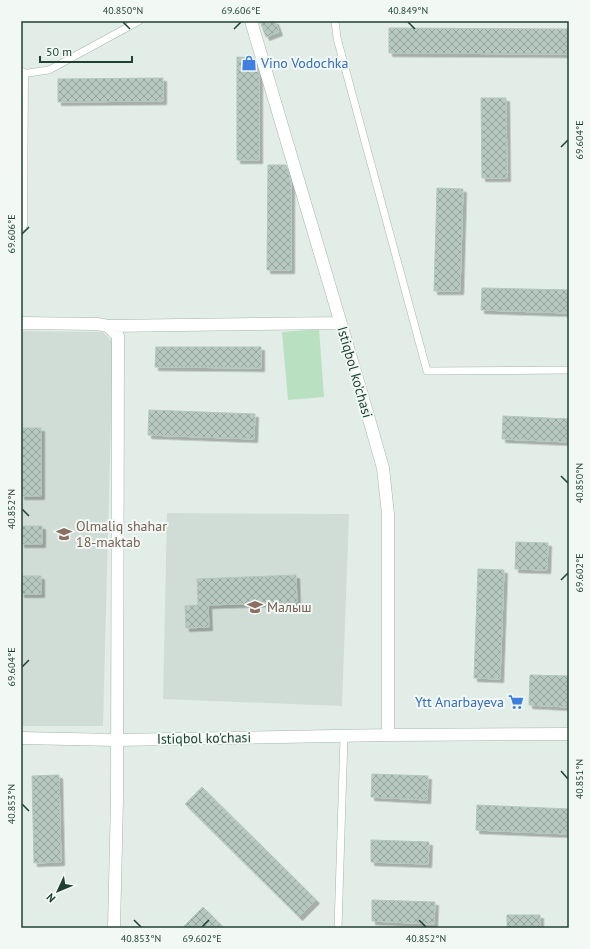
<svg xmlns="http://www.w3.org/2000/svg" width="590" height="949" viewBox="0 0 590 949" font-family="'PT Sans',sans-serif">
  <defs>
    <pattern id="building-cross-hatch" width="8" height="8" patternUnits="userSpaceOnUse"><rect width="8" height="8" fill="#b7c8c0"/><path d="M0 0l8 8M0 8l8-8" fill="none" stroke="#94a49d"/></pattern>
    <filter id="shadow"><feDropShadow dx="3.5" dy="3.5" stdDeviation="0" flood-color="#0004"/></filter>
  </defs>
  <rect width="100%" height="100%" fill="#e2ede7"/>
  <!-- built -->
  <path fill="#d0ddd6" d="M21,331L103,332L113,342L103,726H21Z
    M167,513L349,514L342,706L163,699Z"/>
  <!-- grass -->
  <path fill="#b9e0c0" d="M319,329L324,397L288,400L282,332Z"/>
  <!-- building -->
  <path fill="url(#building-cross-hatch)" stroke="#b3c7bd" filter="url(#shadow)" d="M260,21H275L279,32L266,37Z
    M389,28L569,29V54L389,53Z
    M237,57L254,58L259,74V160H237Z
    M163,78V101L58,102V79Z
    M481,98H506L507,178H482Z
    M268,165H286L291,182V270H267Z
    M437,188L463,189L460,291H434Z
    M482,288L569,290V313L481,310Z
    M156,347H261V368L155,367Z
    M149,410L255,414L254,439L148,435Z
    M503,416L569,419V442L502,439Z
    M21,428H41V496H21Z
    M21,526H42V544H21Z
    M516,542L548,543L547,570L515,569Z
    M478,569L504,570L500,679L474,678Z
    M296,575L297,602L208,605L209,627L186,628L185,606L198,605L197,579Z
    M21,576H41V594H21Z
    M530,675L569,676V707L529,705Z
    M372,774L428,776L427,800L371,797Z
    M59,775L61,862L34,863L32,776Z
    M202,787L316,900L299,917L185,804Z
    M477,805L569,809V834L476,830Z
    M371,840L429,842L428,864L371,862Z
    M372,900L435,902L434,924L372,921Z
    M203,907L224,928H182Z
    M507,915H540V928H507Z"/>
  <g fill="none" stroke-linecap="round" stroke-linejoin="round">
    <defs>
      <path id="service" d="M335,21L337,38L427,371L569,370
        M21,74L49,70L139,21
        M338,928L344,736"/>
      <path id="minor" d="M251,21L363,398L383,468L388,514V735
        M21,225L22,74
        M21,323L97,324L108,326L341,323
        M108,326L118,336L117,799L114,928
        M21,738L117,740L388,735L569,734"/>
    </defs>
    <!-- service casing -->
    <use href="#service" stroke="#a4b6ae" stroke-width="8"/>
    <!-- minor casing -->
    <use href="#minor" stroke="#a4b6ae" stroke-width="13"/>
    <!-- service -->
    <use href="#service" stroke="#fff" stroke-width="7"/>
    <!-- minor -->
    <use href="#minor" stroke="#fff" stroke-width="12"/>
  </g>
  <!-- ticks -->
  <path fill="none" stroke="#204034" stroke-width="1.5" d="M123,22L130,29M408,22L415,29M234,29L241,22M561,147L568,140M22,234L29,227M561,476L568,483M22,509L29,516M561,580L568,573M22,667L29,660M561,771L568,779M22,804L29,811M134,920L141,927M419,920L426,927M202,927L209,920"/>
  <!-- icons -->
  <defs>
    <symbol id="shop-bare" viewBox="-9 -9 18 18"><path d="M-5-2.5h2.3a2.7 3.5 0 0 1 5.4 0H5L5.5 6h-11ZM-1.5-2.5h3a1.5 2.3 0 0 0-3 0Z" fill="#3f7fe0" stroke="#f2f9f5" stroke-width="2.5" paint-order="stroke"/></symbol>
    <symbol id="school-bare" viewBox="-9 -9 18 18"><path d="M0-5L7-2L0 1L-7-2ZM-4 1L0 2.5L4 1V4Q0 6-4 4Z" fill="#8d6e63" stroke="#f2f9f5" stroke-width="2.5" paint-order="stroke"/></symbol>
    <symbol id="supermarket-bare" viewBox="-9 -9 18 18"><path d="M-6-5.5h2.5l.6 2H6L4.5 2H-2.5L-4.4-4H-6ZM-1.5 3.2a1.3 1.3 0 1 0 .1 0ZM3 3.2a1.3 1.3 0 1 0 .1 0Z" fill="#3f7fe0" stroke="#f2f9f5" stroke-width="2.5" paint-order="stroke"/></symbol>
  </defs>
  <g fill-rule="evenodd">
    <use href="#shop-bare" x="238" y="52" width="22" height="22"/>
    <use href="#school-bare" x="53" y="523" width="22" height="22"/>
    <use href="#school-bare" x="244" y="596" width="22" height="22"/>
    <use href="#supermarket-bare" x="505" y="691" width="22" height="22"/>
  </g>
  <g text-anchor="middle" stroke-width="4" stroke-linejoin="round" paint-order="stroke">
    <!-- shop labels -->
    <g font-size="14" fill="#366cbe" stroke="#f2f9f5" text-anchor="start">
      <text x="261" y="68">Vino Vodochka</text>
      <text x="504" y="707" text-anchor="end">Ytt Anarbayeva</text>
    </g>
    <!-- street labels -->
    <g font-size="14" fill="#204034" stroke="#f2f9f5">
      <text transform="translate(355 372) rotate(74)" y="5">Istiqbol ko'chasi</text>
      <text transform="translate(204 738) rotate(-1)" y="5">Istiqbol ko'chasi</text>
    </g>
    <!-- education labels -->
    <g font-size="14" fill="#785e54" stroke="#f2f9f5" text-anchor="start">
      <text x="76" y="531">Olmaliq shahar<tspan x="76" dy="16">18-maktab</tspan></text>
      <text x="267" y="612">Малыш</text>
    </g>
  </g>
  <!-- border -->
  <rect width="590" height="949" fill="none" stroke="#f2f9f5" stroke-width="44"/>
  <!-- north arrow -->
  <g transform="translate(58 891) rotate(226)" stroke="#f2f9f5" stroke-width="3" paint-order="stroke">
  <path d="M0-3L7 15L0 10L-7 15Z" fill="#204034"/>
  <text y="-6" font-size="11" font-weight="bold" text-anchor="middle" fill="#204034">N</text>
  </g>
  <!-- scale -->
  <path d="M40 56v6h92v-6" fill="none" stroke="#204034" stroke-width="2"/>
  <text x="46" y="56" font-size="12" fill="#204034" stroke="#f2f9f5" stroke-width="3" paint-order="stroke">50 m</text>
  <rect x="22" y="22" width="546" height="905" fill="none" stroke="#204034" stroke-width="1.5"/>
  <g font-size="10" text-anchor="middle" fill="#204034">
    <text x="123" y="14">40.850°N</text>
    <text x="241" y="14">69.606°E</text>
    <text x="408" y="14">40.849°N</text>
    <text transform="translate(579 140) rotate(-90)" y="4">69.604°E</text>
    <text transform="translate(11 234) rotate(-90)" y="4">69.606°E</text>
    <text transform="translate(579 483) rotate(-90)" y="4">40.850°N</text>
    <text transform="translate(11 509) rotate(-90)" y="4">40.852°N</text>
    <text transform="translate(579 573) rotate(-90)" y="4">69.602°E</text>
    <text transform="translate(11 667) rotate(-90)" y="4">69.604°E</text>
    <text transform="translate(579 779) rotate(-90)" y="4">40.851°N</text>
    <text transform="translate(11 804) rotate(-90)" y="4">40.853°N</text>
    <text x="141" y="942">40.853°N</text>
    <text x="202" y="942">69.602°E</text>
    <text x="426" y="942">40.852°N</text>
  </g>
</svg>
